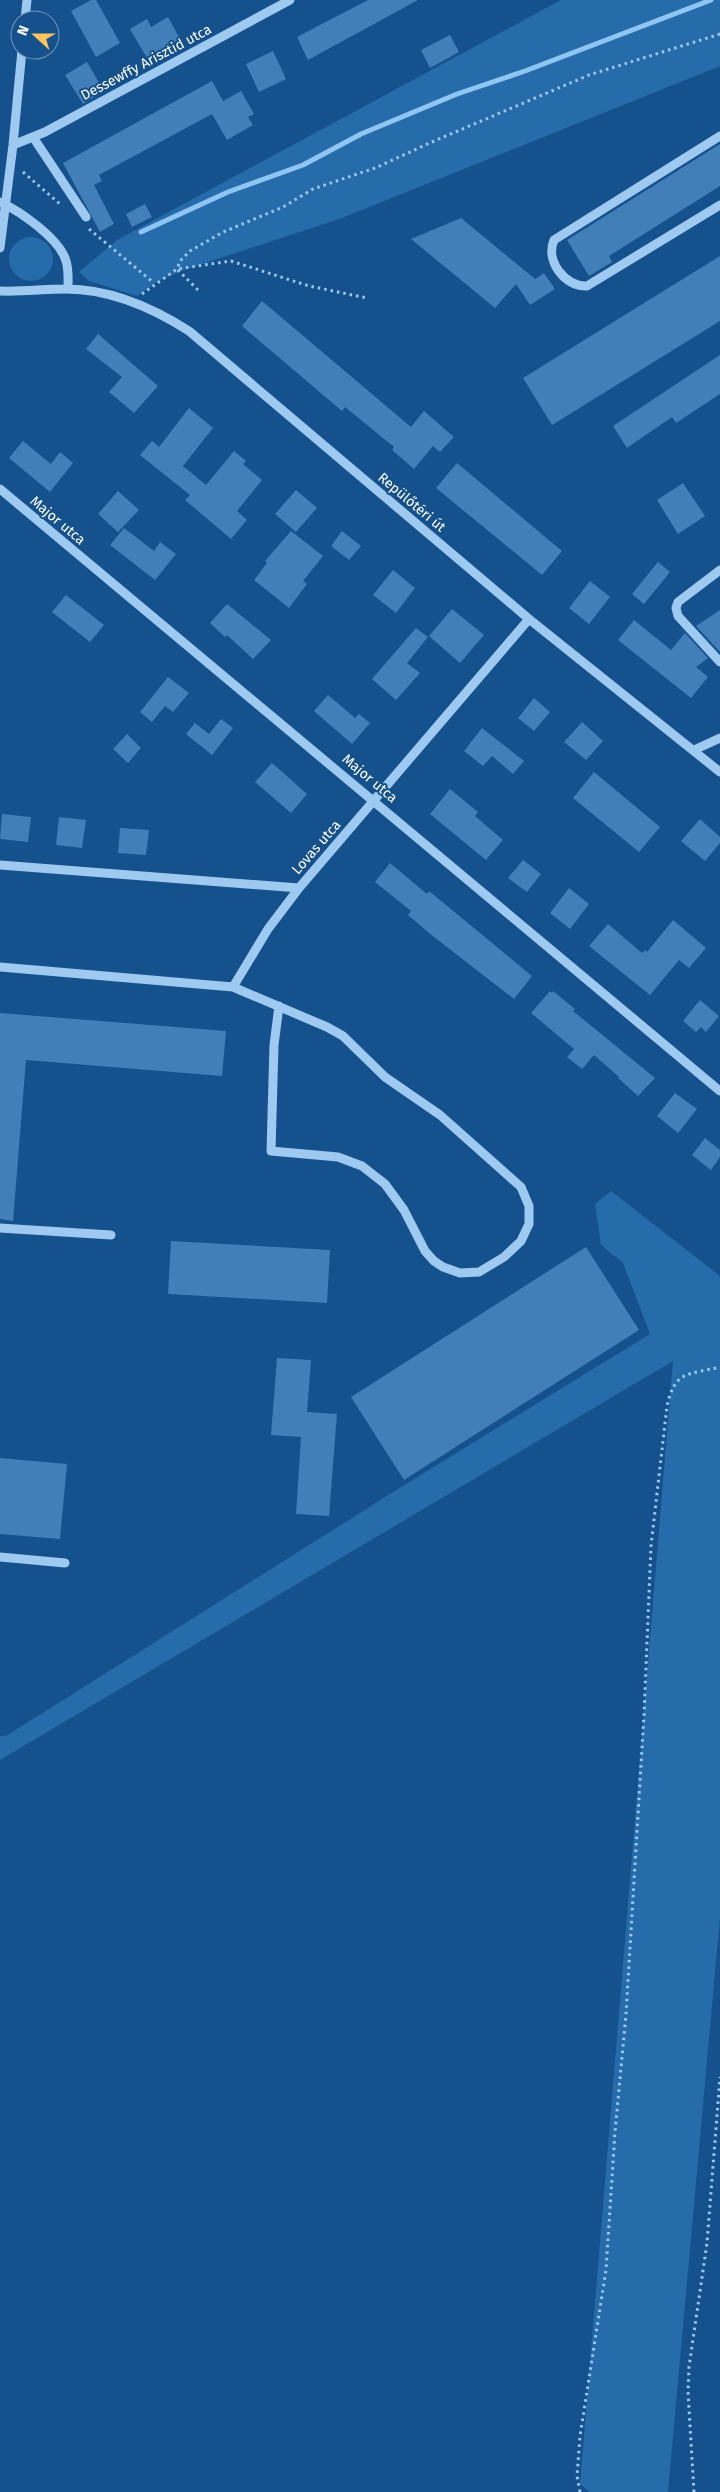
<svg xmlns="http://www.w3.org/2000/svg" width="720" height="2492" viewBox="0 0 720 2492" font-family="'Fira Sans',sans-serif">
  <rect width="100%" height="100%" fill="#15518c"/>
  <!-- green -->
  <path fill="#276caa" d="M561,0H720V66L342,218L184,270L158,281L137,296L89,281L79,272L117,240Z
    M9 259a22 22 0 1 1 44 0a22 22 0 1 1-44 0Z
    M611,1191L720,1276V1917L668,2492H590L580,2484L673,1361L0,1760V1736H6L398,1489L650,1334L623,1263L601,1245L595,1204Z"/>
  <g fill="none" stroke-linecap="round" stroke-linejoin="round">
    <!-- stream -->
    <path stroke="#8fc5f3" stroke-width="5" d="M141,232L228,192L303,165L361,134L457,94L525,71L711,0"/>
  </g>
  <!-- building -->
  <path fill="#427eb7" d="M91,0H96L120,43L96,57L71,11Z
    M368,0H418L308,60L297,37Z
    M168,17L180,39L147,58L130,29L147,19L151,27Z
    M450,35L459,52L430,68L421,50Z
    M273,51L286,79L259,92L246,64Z
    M87,62L104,91L83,104L65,75Z
    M212,81L223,101L241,91L254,114L248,117L253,125L227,140L212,114L99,175L102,181L94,185L114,224L100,232L63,163Z
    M720,144V186L609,256L612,262L589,276L567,240Z
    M145,204L152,217L132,227L126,214Z
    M461,218L535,279L544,273L555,289L530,305L516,284L495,308L411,239Z
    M720,256V321L552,425L523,378Z
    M262,301L411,427L424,411L454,437L440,452L433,446L414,469L392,450L394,447L345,407L342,411L242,326Z
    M98,334L158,386L134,413L109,392L122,377L86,349Z
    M720,355V394L676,423L672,417L627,448L613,426Z
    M189,408L213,428L183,466L206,485L234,451L246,461L243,464L262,480L237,511L247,520L231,539L185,500L190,495L140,455L152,441L159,447Z
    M23,441L51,464L60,452L73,463L50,492L9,458Z
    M457,463L562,551L542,575L436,488Z
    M683,483L705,516L678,534L657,500Z
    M296,490L317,508L296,532L275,514Z
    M118,491L139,510L118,532L98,514Z
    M124,528L154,551L160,542L176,554L155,580L110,545Z
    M291,531L323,556L303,581L307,584L289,608L254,580L267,563L265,561Z
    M342,531L361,546L349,560L331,546Z
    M658,562L670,572L644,604L632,594Z
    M393,570L415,588L396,613L373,595Z
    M590,581L610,597L589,624L569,608Z
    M66,595L104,625L90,642L52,612Z
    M227,604L271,640L253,659L227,635L225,637L210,623Z
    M452,609L484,635L460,663L429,636Z
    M720,610V651H719L696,626Z
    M634,620L671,650L685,633L708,658L696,667L708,677L691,698L618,640Z
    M416,628L428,637L407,663L420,673L396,700L372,679Z
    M168,677L189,693L173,712L165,706L152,722L140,712Z
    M328,695L355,718L359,714L370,723L352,744L314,711Z
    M534,698L550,712L534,731L518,718Z
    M221,719L233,728L212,755L186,734L195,723L209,734Z
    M582,722L603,741L586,760L564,742Z
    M482,728L524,761L513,774L492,756L483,766L464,751Z
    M127,734L141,748L128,763L113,749Z
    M272,763L307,794L291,813L255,782Z
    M594,772L660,827L639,852L573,798Z
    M450,789L478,812L475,816L503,840L486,860L430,814Z
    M2,814L31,817L28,842L0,839Z
    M59,817L86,820L82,848L56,845Z
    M700,819L720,837V843L705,861L681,841Z
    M120,828L149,830L146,855L118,853Z
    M523,860L541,874L527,892L508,878Z
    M390,863L427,894L429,891L532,976L514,999L429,933L408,915L411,911L375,882Z
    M569,888L589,904L570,929L550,913Z
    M673,920L706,948L689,968L679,960L650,995L589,946L608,924L642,953L645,950L647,952Z
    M550,991L552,993L553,991L575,1009L573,1011L655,1078L638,1096L618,1078L619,1077L594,1055L582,1069L567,1057L574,1049L531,1013Z
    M700,1000L719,1016L706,1032L701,1027L696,1032L683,1021Z
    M0,1013L226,1031L222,1076L26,1060L13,1221L0,1219Z
    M675,1093L697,1109L678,1133L657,1116Z
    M705,1138L720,1150V1157L711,1170L692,1155Z
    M171,1241L330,1250L327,1303L168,1294Z
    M586,1247L639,1330L404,1480L351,1397Z
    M277,1358L311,1360L307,1412L337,1414L329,1516L296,1514L301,1437L271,1435Z
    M0,1458L67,1464L60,1539L0,1534Z"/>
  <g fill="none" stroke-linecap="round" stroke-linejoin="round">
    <!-- path -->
    <path stroke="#9ec9f0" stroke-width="3" stroke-dasharray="2.5 4" stroke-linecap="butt" d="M23,172L61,205
      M89,229L154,283
      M198,290L177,269L180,261L190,251L223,232L283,207L313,189L375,168L432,142L589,75L720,34
      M142,294L177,269L231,261L309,286L367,298
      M580,2492L577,2476L580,2436L606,2270L615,2132L626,2014L644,1715L651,1546L667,1406C675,1370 688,1375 720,1367
      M694,2492L688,2392L689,2367L707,2243L720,2077"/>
    <!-- minor -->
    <path stroke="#9ec9f0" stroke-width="9" d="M25,20L27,0
      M720,136L554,240C545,261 565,287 587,286L720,205
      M33,137L86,217
      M13,145L45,132L290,0
      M0,202C20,211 60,239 66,261C69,270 68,280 68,289
      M0,248L13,145L22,50
      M0,291C22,292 44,289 66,289C110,289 153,308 189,331L529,619L720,772
      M0,489L720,1091
      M720,570L678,602L676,608L678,616L720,662
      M694,750L720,738
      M0,865L299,888
      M0,967L233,987L268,929L299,888L529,619
      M233,987L327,1027L343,1036L385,1077L440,1115L521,1187L529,1206V1224L521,1241L504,1257L479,1272L460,1273L443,1267L434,1261L425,1251L404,1210L385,1184L362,1166L338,1157L271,1151L274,1045L279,1006
      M0,1228L111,1235
      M0,1557L65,1563"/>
  </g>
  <g text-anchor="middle" stroke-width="4" stroke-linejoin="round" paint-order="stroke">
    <!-- street labels -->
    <g font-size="14" fill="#fff" stroke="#15518c">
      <text transform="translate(146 62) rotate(-28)" y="5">Dessewffy Arisztid utca</text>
      <text transform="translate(412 502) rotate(40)" y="5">Repülőtéri út</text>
      <text transform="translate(58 520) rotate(40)" y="5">Major utca</text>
      <text transform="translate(370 778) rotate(40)" y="5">Major utca</text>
      <text transform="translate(316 847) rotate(-49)" y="5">Lovas utca</text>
    </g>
  </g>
  <!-- north arrow -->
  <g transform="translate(35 35) rotate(291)"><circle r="24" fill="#15518c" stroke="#7397ba"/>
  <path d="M0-4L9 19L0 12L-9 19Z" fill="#ffc45c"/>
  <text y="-8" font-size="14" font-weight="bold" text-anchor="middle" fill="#ffffff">N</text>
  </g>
</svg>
